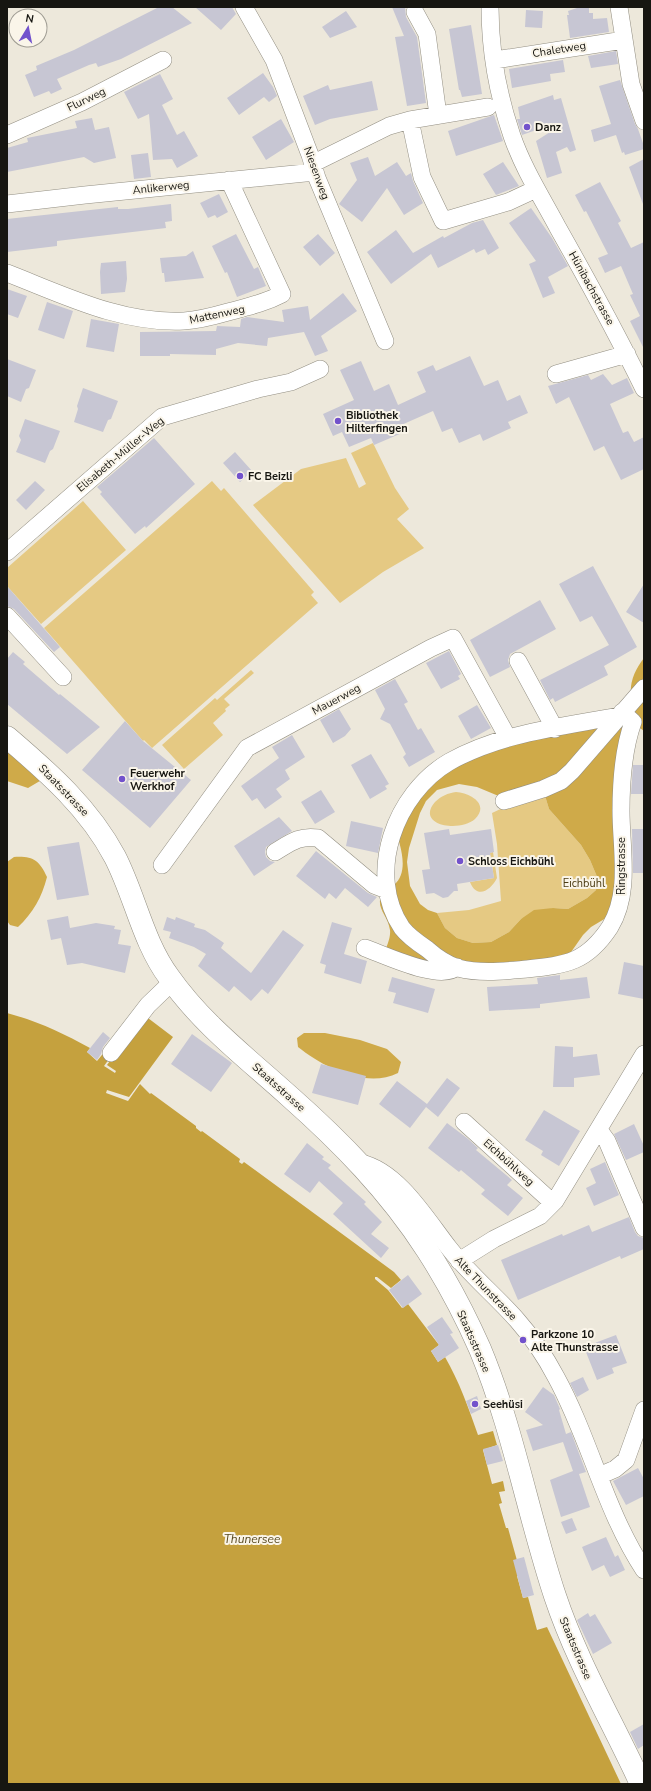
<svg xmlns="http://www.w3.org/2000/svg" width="651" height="1791" viewBox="0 0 651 1791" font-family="'Nunito Sans',sans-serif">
  <rect width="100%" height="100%" fill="#ede8db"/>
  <!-- green -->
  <path fill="#e5c983" d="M373,443L395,488L409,509L397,519L424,548L383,572L340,603L253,505L301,469L346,458L359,488L366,484L351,453Z
    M212,481L221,491L224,488L314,592L311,595L318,603L152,748L144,740L143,741L44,628Z
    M83,501L126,550L41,624L7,586V568Z
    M251,670L254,673L224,699L230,705L225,709L226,711L213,723L223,735L184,769L162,745L215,698L217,700Z
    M543,789L549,809L581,845L590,860L598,879L596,890L587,898L568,909L553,908L521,919L509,932L491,942L473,943L457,938L445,928L437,913L469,910L501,901L497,844L492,813Z
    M456,792C470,793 490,804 475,819C459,833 415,825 435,802C441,796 448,793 456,792Z
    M493,852L497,878C491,890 477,900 470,882L494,878L490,853Z"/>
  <!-- forest -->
  <path fill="#cfaa49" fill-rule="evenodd" d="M644,658V731L633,723L623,882L606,918L591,927L583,935L569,955L499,972L384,955C386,947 391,938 390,930C387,912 374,909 383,890C387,890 390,888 394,885C410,871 400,845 395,828L450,762L618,716L632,701C628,685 634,671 644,658ZM459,784L477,787L501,797L543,789L549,809L581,845L590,860L598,879L596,890L587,898L568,909L553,908L534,910L521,919L509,932L491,942L473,943L457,938L445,928L437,913L428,910L420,904L410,886L407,862L409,848L420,813L426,801L437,790Z
    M7,737L50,775L28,788L7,781Z
    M14,857C33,856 39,860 47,877C42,897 33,913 18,927L10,925L7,921V862Z
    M304,1033H325L360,1040L387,1049L401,1062L398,1073C366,1089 323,1067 298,1047L297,1038Z"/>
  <!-- water -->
  <path fill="#c5a13e" d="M7,1013C37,1021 63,1033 90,1048L87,1052L97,1061L106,1050L112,1055L104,1066L115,1073L116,1071L107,1065L144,1015L173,1037L129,1097L107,1090L106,1093L128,1101L140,1084L150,1094L151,1093L196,1126V1128L201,1132L202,1131L240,1159L239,1162L242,1164L244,1162L394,1272L401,1280L391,1288L377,1277H375V1279L388,1290L402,1308L408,1304L439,1345L431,1351L438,1362L445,1357C459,1381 469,1409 478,1435L493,1431L497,1445L483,1450L492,1484L503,1481L505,1491L499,1492L502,1503L499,1504L506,1528H508L521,1575L517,1576L523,1598L528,1597L537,1630L547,1627L621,1784H7Z"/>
  <!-- building -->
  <path fill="#c7c6d3" d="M159,7H172L192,23L121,59L98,67L96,63L89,65L57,79L62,89L51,94L49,91L34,97L25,75L37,70L36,66L74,50Z
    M195,7H232L236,14L221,30Z
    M392,7H405L406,17L417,37L426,103L407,106L395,37L404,36Z
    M580,7H589V13H593V19L607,18L609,32L570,38L567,15H569L568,11Z
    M526,10L543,11L542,28L525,27Z
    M346,11L357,27L330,38L322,27Z
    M471,25L482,94L462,97L460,90H459L449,29Z
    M616,51L618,64L591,68L588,56Z
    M563,60L565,72L550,74L551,81L512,88L509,69Z
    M263,73L273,87L277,96L269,102L264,97L239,115L227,98Z
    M160,74L173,99L162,105L177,135L184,131L198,156L177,168L172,159L153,160L149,114L138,119L124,92Z
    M620,80L635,124L638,129L644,146V149L625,155L624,152L622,153L616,135L594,142L591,130L611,124L599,86Z
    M372,81L378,110L330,119L315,125L303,96L328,85L330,90Z
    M553,95L554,100L561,98L576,150L570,152L567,147L556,152L562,173L547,178L536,141L558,127L556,123L522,135L517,119H520L518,107Z
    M494,115L503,141L456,156L448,131Z
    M92,118L95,130L109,127L116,158L94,163L84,157L7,172V148L28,142L27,138L77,128L75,121Z
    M281,119L294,142L266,160L252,137Z
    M148,153L151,177L134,179L131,155Z
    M368,157L375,176L397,162L406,176L411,173L413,181L423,203L404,215L387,188L362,222L339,204L357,180L350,163Z
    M644,159V203L643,204L629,167Z
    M503,162L519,186L496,195L483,174Z
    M600,182L621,221L618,223L631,248L644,242V349L630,321L640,316L630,295L633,294L621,266L605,273L598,258L608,254L586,211L584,212L575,195Z
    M219,194L228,212L217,218L215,215L208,218L200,203Z
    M171,204L172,221L165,222L166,228L57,241V246L7,252V219L118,207V209H128Z
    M531,208L552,238L568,266L548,277L555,293L543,298L529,264L536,261L509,223Z
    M483,220L499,248L488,255L485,249L476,253L474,249L438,268L431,254L391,284L367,252L396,230L413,253L443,236L444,238L472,223Z
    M236,234L254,269L258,267L266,286L237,297L227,272L225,273L212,246Z
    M318,234L335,253L320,266L303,247Z
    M193,251L204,278L165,282L164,273H162L160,258L186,256Z
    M126,261L127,279L125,292L101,294L100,272L101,263Z
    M7,289L27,296L18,318L7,314Z
    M343,293L357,311L321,336L328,351L315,356L304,332L268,338L267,346L238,343L216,349V355L170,354V356H140V332L216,331L217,326L240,327L241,319L247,317L284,322L282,310L308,306L310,320Z
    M47,302L73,311L64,339L38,330Z
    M91,319L119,324L114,352L86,347Z
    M470,356L484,386L498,380L507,401L520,395L528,413L508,422L511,428L483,441L480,434L459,443L452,428L442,432L433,411L399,426L402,433L374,445L371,438L349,447L342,432L333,436L323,414L354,400L340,370L361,361L374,391L389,384L398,405L426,392L417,372L433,365L436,371Z
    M7,359L36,370L29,388L26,389L21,402L7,396Z
    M603,374L612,385L627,378L634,393L610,404L623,433L628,431L634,442L644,437V469L621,480L604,446L594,451L569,397L556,404L548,386L588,375L591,380Z
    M83,388L118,401L111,419L108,420L103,432L74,422L78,409L77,406Z
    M25,419L60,431L53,449L50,451L45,463L16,452L21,440L19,436Z
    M154,438L195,484L146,528L145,526L135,534L100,494L102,492L97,487Z
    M235,452L252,471L240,482L223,463Z
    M35,481L45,490L26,510L16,500Z
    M593,566L637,647L604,666L608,675L555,702L553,698L550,700L540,680L609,645L592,616L580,622L559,584Z
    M644,584V623L626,612Z
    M7,586L60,647L54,652L14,609L7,606Z
    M540,600L556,629L510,654L508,660L510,667L490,677L470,640Z
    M449,651L461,674L458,676L460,679L441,689L426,663Z
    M13,652L25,662L23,664L59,695L60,694L100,727L67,754L7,704V659Z
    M395,679L408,702L404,704L418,730L421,728L435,752L409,767L403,757L406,754L390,724L380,719L385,709L375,690Z
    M477,705L491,728L471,739L458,716Z
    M339,709L351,729L345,736L333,743L320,720Z
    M125,721L143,741L191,780L150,828L82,770Z
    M292,735L305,757L285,770L290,779L276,789L282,797L265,809L257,798L252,801L241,786L279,758L272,747Z
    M371,754L389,784L385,786L387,789L370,799L351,765Z
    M633,765H644V794H631Z
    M321,790L335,812L315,824L301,802Z
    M279,817L292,831L266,847L265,852L266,857L270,861L275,862L254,876L234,846Z
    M351,821L383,828L378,853L346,846Z
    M449,829L450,835L491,829L494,852L490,853L494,878L457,884L458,891H454L448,897L443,898L434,893L426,894L422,870L430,869L424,833Z
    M632,829H644V873H633Z
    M79,842L89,895L57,900L47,847Z
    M316,851L368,893L377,897L368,907L345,888L336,899L329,893L325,899L296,876Z
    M68,916L70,928L96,923L115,926L114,929L121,930L118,944L131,946L125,973L82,963L67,965L61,938L51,940L47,920Z
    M167,917L175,920L176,917L195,924L194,927L205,930L224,943L221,948L251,973L283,930L304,945L268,994L262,989L251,1001L234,986L229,992L198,966L206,954L194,947L169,938L171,932L163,930Z
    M332,922L352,928L344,954L367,961L361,984L324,973L326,965L320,963Z
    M624,962L644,966V999L618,994Z
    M560,975V980L587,977L590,998L540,1004V1008L489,1011L487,987L538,984L537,978Z
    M392,977L435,989L428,1013L393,1003L396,993L388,991Z
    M103,1032L110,1038L103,1047L101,1054L97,1060L87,1052Z
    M192,1034L232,1063L211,1092L171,1064Z
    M555,1046L573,1047V1057L597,1054L600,1075L574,1078V1087H553Z
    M321,1064L366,1076L358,1105L312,1093Z
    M447,1078L460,1088L438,1117L426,1107L410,1128L379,1104L397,1081L427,1104Z
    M544,1110L580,1131L559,1166L541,1155L543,1151L525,1140Z
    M447,1123L467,1138L478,1148L476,1150L512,1180L507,1185L523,1198L508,1216L481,1194L485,1190L461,1170L459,1172L428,1148Z
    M634,1124L644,1146V1152L626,1160L614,1134Z
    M307,1143L324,1157L322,1159L331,1165L328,1168L366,1202L364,1204L382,1222L371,1234L389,1248L381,1258L333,1214L343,1203L319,1181L310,1193L284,1174Z
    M605,1162L619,1195L594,1206L586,1188L596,1183L590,1169Z
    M629,1217L635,1232L638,1236L644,1238V1249L621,1259L620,1256L518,1300L501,1260L562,1234L563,1236L589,1225L592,1232Z
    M408,1275L422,1294L403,1308L389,1290Z
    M442,1317L453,1333L450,1334L459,1348L438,1362L431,1351L439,1345L427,1327Z
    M616,1335L627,1363L612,1368L614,1373L597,1380L584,1347Z
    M583,1377L589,1390L577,1397L570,1383Z
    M543,1387L554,1395L560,1409L559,1410L566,1434L571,1432L586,1472L579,1474L590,1507L561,1517L550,1480L573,1471L563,1442L533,1451L526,1430L543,1425L525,1412Z
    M477,1396L481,1409L471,1414L466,1401Z
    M498,1445L503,1461L487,1465L483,1449Z
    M638,1468L644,1479V1496L626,1505L613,1481Z
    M572,1518L577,1530L566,1534L561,1522Z
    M606,1537L615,1557L618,1555L625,1570L610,1577L604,1565L592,1571L582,1547Z
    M524,1557L534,1595L523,1598L513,1560Z
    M588,1613L590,1617L595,1614L612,1643L593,1654L577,1620Z
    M644,1724V1745L638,1749L630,1732Z"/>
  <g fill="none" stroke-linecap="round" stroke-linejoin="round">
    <defs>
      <path id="minor" d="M244,7L274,60L310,155L317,178L385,341
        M490,7C490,50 498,95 512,136C523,168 542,198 558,228C588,281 617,334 644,389
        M619,7L631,84L644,121
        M415,12L427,34L438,115
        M495,60L624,40
        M410,120L422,177L443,221L508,202L536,189
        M7,135L82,102L163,60
        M312,164L389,126L410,120L488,107
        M7,204L85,195L315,172
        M7,273C64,295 121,324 184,321C199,320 214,316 228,312C247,307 265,303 282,294L229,180
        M556,374L627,354
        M7,552L162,417L258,389L291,382L320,369
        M7,616L63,677
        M518,661L555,729
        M618,716C561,727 500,733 449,762C396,793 365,873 402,928C409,937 418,943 427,949C436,957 446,964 458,968C481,974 504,971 527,969C567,965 587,962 610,927C631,893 621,849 621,811C621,781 623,750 633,722L622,712
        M504,801L543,789L561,781L572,771L644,688
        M275,852C290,843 299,835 318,838L374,885L387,890
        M162,865L247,748L431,648L453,638L508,738
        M365,948C385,955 440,982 457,967
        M111,1053L148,1005L172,982
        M464,1122L553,1203
        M599,1130L607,1141L644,1228
        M361,1163C398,1171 427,1220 449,1248C469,1274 495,1295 517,1320C532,1337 546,1358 556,1377C590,1439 605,1511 644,1570
        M459,1261L494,1239L540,1216L555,1201L644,1054
        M599,1476L615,1469L626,1460L644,1410"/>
      <path id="major" d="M7,737C49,773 89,808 115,857C135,896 143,942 169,977C202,1024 247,1058 289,1096C341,1142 389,1191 427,1250C447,1281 465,1315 480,1349C513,1428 528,1515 555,1596C577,1662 612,1721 641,1784"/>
    </defs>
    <!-- minor casing -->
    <use href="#minor" stroke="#938f83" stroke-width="18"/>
    <!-- major casing -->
    <use href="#major" stroke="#938f83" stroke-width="23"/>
    <!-- minor -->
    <use href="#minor" stroke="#fff" stroke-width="17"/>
    <!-- major -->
    <use href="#major" stroke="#fff" stroke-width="22"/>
  </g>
  <!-- markers -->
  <g fill="#7252cc" stroke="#faf5e9" stroke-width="1.5">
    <circle cx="527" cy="127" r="4"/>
    <circle cx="338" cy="421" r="4"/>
    <circle cx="240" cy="476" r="4"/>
    <circle cx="122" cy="779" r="4"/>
    <circle cx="460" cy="861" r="4"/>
    <circle cx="523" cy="1340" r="4"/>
    <circle cx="475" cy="1404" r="4"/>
  </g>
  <g text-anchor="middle" stroke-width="4" stroke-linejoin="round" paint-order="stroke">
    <!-- street labels -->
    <g font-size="11" fill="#171611" stroke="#faf5e9">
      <text transform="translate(559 49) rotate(-9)" y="4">Chaletweg</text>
      <text transform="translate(86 99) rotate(-26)" y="4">Flurweg</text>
      <text transform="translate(317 173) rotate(70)" y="4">Niesenweg</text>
      <text transform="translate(161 187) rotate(-6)" y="4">Anlikerweg</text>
      <text transform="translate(592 288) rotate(61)" y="4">Hünibachstrasse</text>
      <text transform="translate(217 314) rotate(-12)" y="4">Mattenweg</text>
      <text transform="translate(120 454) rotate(-40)" y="4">Elisabeth-Müller-Weg</text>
      <text transform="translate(336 699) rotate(-28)" y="4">Mauerweg</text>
      <text transform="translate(64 790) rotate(46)" y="4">Staatsstrasse</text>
      <text transform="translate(621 866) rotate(-90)" y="4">Ringstrasse</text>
      <text transform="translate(279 1087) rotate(42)" y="4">Staatsstrasse</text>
      <text transform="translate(509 1162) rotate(42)" y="4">Eichbühlweg</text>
      <text transform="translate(486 1288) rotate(46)" y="4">Alte Thunstrasse</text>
      <text transform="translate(474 1341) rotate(66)" y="4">Staatsstrasse</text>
      <text transform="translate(576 1648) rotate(67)" y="4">Staatsstrasse</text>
    </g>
    <!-- poi labels -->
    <g font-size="11" font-weight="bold" fill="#171611" stroke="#faf5e9" text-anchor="start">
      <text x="535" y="131">Danz</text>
      <text x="346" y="419">Bibliothek<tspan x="346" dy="13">Hilterfingen</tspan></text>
      <text x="248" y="480">FC Beizli</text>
      <text x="130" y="777">Feuerwehr<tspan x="130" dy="13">Werkhof</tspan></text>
      <text x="468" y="865">Schloss Eichbühl</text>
      <text x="531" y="1338">Parkzone 10<tspan x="531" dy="13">Alte Thunstrasse</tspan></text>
      <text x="483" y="1408">Seehüsi</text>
    </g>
    <!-- park labels -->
    <g font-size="11" fill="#4c3c13" stroke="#faf5e9">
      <text x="584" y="887">Eichbühl</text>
    </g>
    <!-- water labels -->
    <g font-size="12" font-style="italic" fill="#594a21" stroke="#faf5e9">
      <text x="252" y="1543">Thunersee</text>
    </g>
  </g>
  <!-- border -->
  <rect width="651" height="1791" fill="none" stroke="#171611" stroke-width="16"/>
  <!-- north arrow -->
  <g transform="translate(28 28) rotate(10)"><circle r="19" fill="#faf5e9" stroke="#9f9c93"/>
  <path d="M0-3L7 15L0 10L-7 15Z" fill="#7252cc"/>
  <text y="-6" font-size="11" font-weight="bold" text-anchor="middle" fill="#171611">N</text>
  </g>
</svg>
